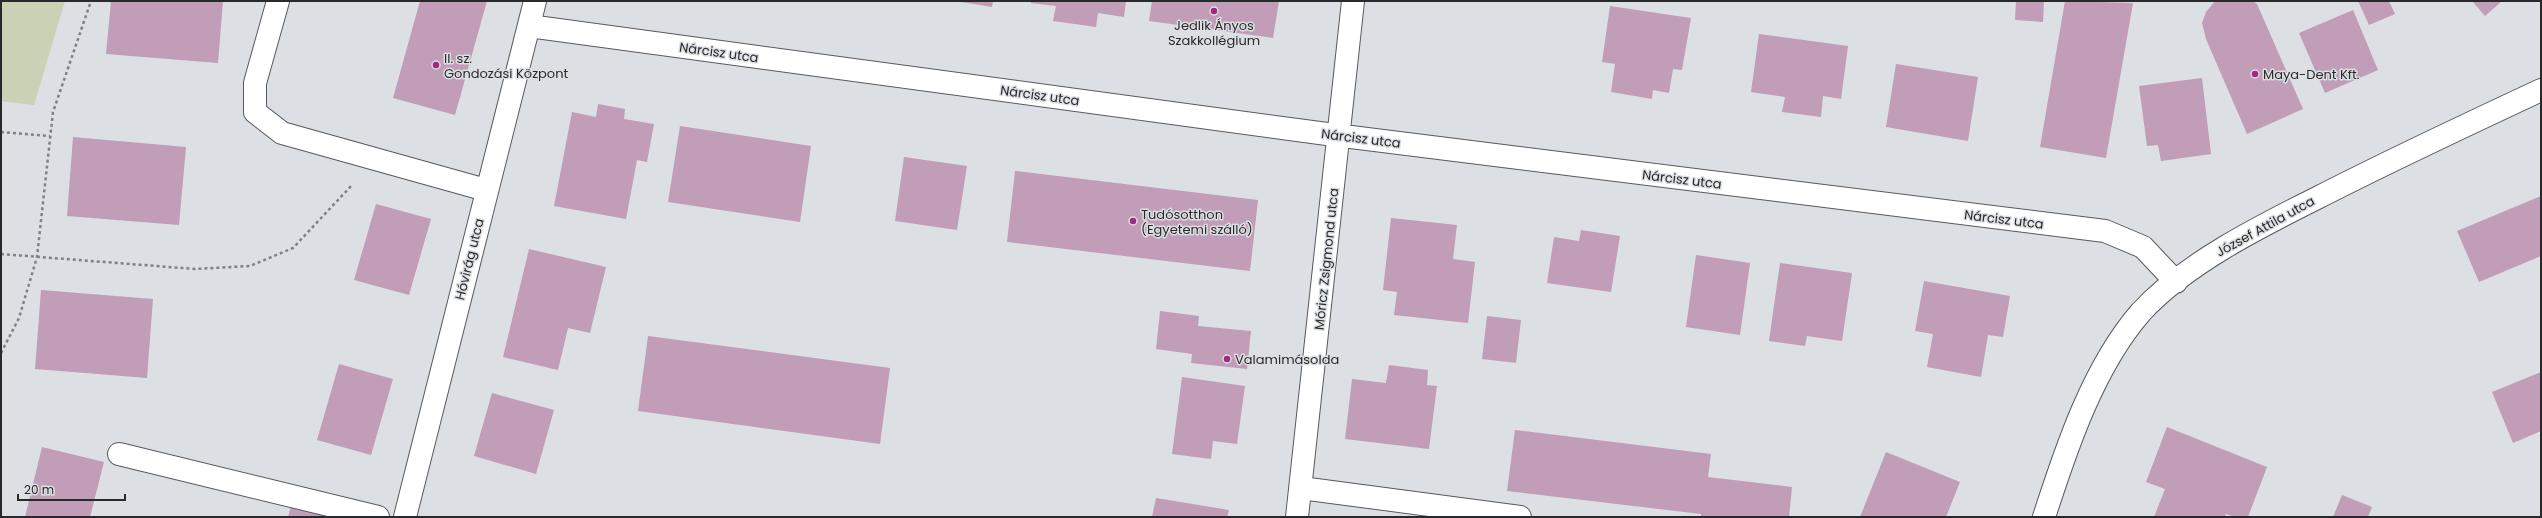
<svg xmlns="http://www.w3.org/2000/svg" width="2542" height="518" viewBox="0 0 2542 518" font-family="Poppins,sans-serif">
  <rect width="100%" height="100%" fill="#dcdfe3"/>
  <!-- green -->
  <path fill="#cad1b5" d="M1,1H65L34,105L1,101Z"/>
  <!-- building -->
  <path fill="#c19db7" d="M111,1H223L218,63L106,54Z
    M420,1H487L455,115L393,98Z
    M955,1H993L992,7Z
    M1031,1H1126L1124,17L1098,13L1096,27L1053,21L1056,6L1031,3Z
    M1152,1H1279L1273,38L1149,21Z
    M2016,1H2044L2043,22L2015,20Z
    M2065,1L2133,3L2106,158L2040,147Z
    M2215,1H2253L2257,4L2303,109L2247,134L2206,39L2202,23L2206,12Z
    M2358,1H2389L2395,14L2369,25Z
    M2472,1H2502L2485,16Z
    M1610,6L1691,18L1682,70L1673,69L1669,93L1653,90L1652,99L1611,92L1615,64L1602,62Z
    M2353,10L2378,70L2325,93L2299,33Z
    M1759,34L1848,46L1841,99L1823,96L1821,117L1782,112L1785,97L1751,92Z
    M1896,64L1978,77L1968,141L1886,127Z
    M2202,78L2211,154L2161,161L2158,145L2147,146L2139,86Z
    M598,104L625,109L624,119L654,124L647,162L637,160L626,219L554,206L572,112L596,117Z
    M680,126L811,146L800,222L668,202Z
    M73,137L186,147L179,225L67,216Z
    M904,157L967,166L957,230L895,221Z
    M1015,171L1258,200L1250,271L1007,242Z
    M2541,196V256L2479,282L2457,231Z
    M376,204L431,219L409,295L354,280Z
    M1391,218L1457,225L1453,259L1475,262L1468,323L1394,315L1397,292L1383,290Z
    M1581,230L1620,236L1611,292L1547,283L1554,237L1579,241Z
    M529,249L606,267L590,333L568,328L558,370L503,357Z
    M1696,255L1750,263L1740,335L1686,327Z
    M1780,263L1852,273L1842,341L1807,336L1805,346L1769,341Z
    M1924,281L2010,296L2003,337L1988,335L1981,377L1927,367L1933,334L1915,331Z
    M41,290L153,299L147,378L35,369Z
    M1160,311L1199,316L1198,326L1251,331L1247,369L1191,363L1192,354L1156,349Z
    M1487,316L1521,320L1516,363L1482,359Z
    M648,336L890,368L880,444L638,411Z
    M339,364L393,379L371,455L317,440Z
    M1389,365L1428,370L1427,385L1437,386L1429,449L1345,439L1352,379L1386,383Z
    M2541,372V431L2513,443L2492,392Z
    M1182,377L1245,386L1237,444L1213,441L1211,459L1172,454Z
    M492,393L554,410L536,474L474,456Z
    M2167,427L2267,467L2248,517H2235L2226,514L2225,517H2154L2165,489L2146,482Z
    M1515,430L1711,454L1708,477L1792,487L1789,517H1701V514L1507,491Z
    M42,447L104,462L90,517H25Z
    M1886,452L1960,482L1946,517H1860Z
    M2342,495L2372,507L2368,517H2333Z
    M1156,498L1229,510L1227,517H1152Z
    M291,506L335,517H288Z"/>
  <g fill="none" stroke-linecap="round" stroke-linejoin="round">
    <defs>
      <path id="minor" d="M278,1L255,83V112L282,133L486,190
        M529,26L1327,134L2105,231L2143,247L2176,282
        M119,454L378,517
        M1301,488L1520,517
        M405,517L535,1
        M1297,517L1353,1
        M2044,517C2066,449 2093,367 2141,312C2185,264 2259,227 2317,198C2391,160 2466,125 2541,90"/>
    </defs>
    <!-- minor casing -->
    <use href="#minor" stroke="#57595d" stroke-width="24"/>
    <!-- path -->
    <path stroke="#7f8184" stroke-width="2.5" stroke-dasharray="3 3" stroke-linecap="butt" d="M1,132L50,136
      M1,254L195,269L250,266L293,248L353,184
      M1,353L19,318L37,257L53,112L91,1"/>
    <!-- minor -->
    <use href="#minor" stroke="#fff" stroke-width="22"/>
  </g>
  <!-- markers -->
  <g fill="#a12980" stroke="#dcdfe3" stroke-width="1.5">
    <circle cx="1214" cy="11" r="4"/>
    <circle cx="436" cy="65" r="4"/>
    <circle cx="2255" cy="74" r="4"/>
    <circle cx="1133" cy="221" r="4"/>
    <circle cx="1227" cy="359" r="4"/>
  </g>
  <g text-anchor="middle" stroke-width="3" stroke-linejoin="round" paint-order="stroke">
    <!-- poi labels -->
    <g font-size="13" fill="#28292b" stroke="#dcdfe3" text-anchor="start">
      <text x="1214" y="30" text-anchor="middle">Jedlik Ányos<tspan x="1214" dy="15">Szakkollégium</tspan></text>
      <text x="444" y="63">II. sz.<tspan x="444" dy="15">Gondozási Központ</tspan></text>
      <text x="2263" y="79">Maya-Dent Kft.</text>
      <text x="1141" y="219">Tudósotthon<tspan x="1141" dy="15">(Egyetemi szálló)</tspan></text>
      <text x="1235" y="364">Valamimásolda</text>
    </g>
    <!-- street labels -->
    <g font-size="13" fill="#28292b" stroke="#dcdfe3">
      <text transform="translate(719 52) rotate(8)" y="5">Nárcisz utca</text>
      <text transform="translate(1040 95) rotate(8)" y="5">Nárcisz utca</text>
      <text transform="translate(1361 138) rotate(7)" y="5">Nárcisz utca</text>
      <text transform="translate(1682 179) rotate(7)" y="5">Nárcisz utca</text>
      <text transform="translate(2004 219) rotate(7)" y="5">Nárcisz utca</text>
      <text transform="translate(2265 226) rotate(-29)" y="5">József Attila utca</text>
      <text transform="translate(469 259) rotate(-76)" y="5">Hóvirág utca</text>
      <text transform="translate(1326 259) rotate(-84)" y="5">Móricz Zsigmond utca</text>
    </g>
  </g>
  <!-- border -->
  <rect width="2542" height="518" fill="none" stroke="#28292b" stroke-width="4"/>
  <!-- scale -->
  <path d="M18 494v6h107v-6" fill="none" stroke="#28292b" stroke-width="2"/>
  <text x="24" y="494" font-size="12" fill="#28292b" stroke="#dcdfe3" stroke-width="3" paint-order="stroke">20 m</text>
</svg>
